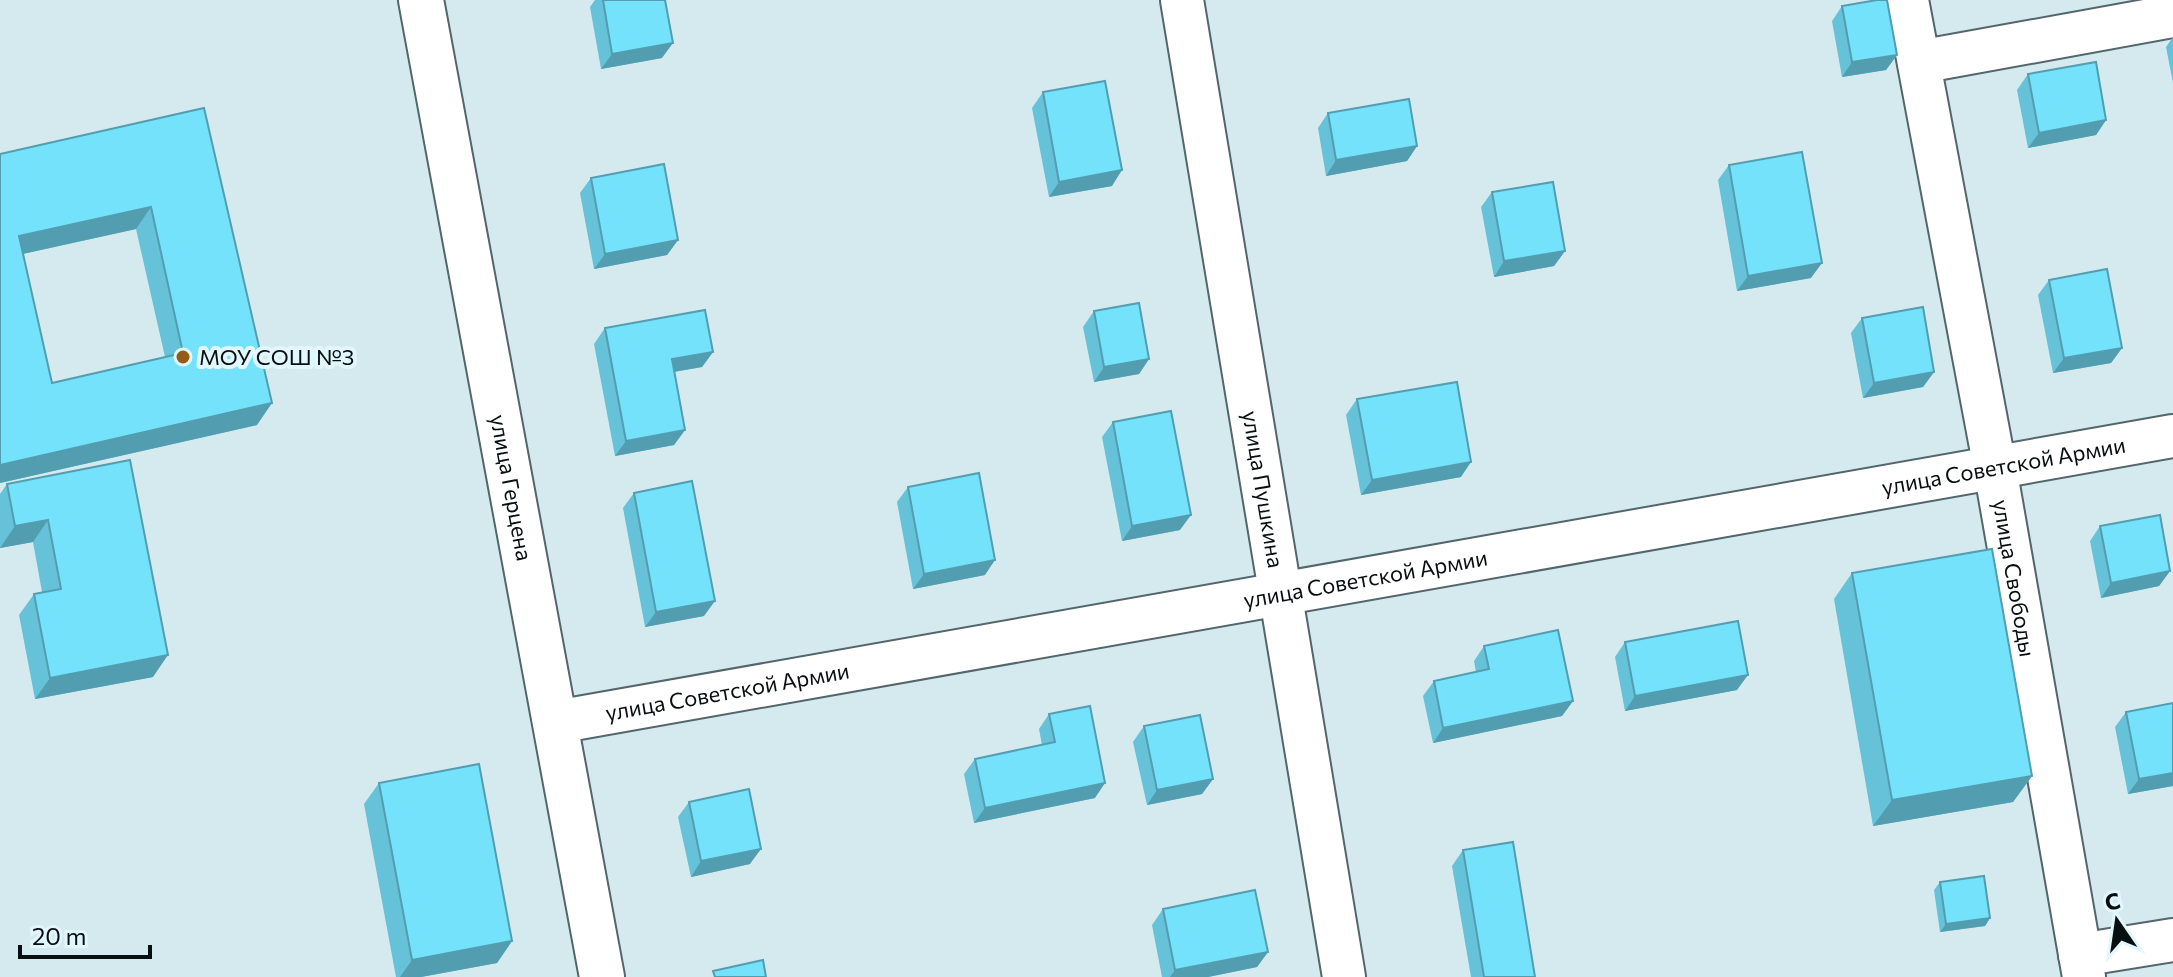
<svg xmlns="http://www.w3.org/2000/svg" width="2173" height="977" viewBox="0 0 2173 977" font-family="Commissioner,sans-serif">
  <rect width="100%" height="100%" fill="#d4eaef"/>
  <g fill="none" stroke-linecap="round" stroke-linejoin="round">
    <defs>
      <g id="street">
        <path id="s1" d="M1182,0L1344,977"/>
        <path id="s2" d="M1907,0L1995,468L2084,977"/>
        <path d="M1919,62L2173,16"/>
        <path id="s3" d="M556,722L2173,436"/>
        <path d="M2080,955L2173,940"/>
      </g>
      <g id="secondary">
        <path id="s4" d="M421,0L602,977"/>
      </g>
    </defs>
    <!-- street casing -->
    <use href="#street" stroke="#53666b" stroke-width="46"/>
    <!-- secondary casing -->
    <use href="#secondary" stroke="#53666b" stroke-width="48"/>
    <!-- street -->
    <use href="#street" stroke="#fff" stroke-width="42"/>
    <!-- secondary -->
    <use href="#secondary" stroke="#fff" stroke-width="44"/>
  </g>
  <!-- wall -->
  <path fill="#65c2d9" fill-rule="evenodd" d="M595,0H665L662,58L601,69L590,7Z
    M1842,6L1897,55L1886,70L1842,77L1832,21Z
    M2173,37V83L2166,47Z
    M2028,74L2106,120L2096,135L2028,148L2017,90Z
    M1043,92L1112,186L1049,197L1032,108Z
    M204,108L257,425L0,483V154ZM136,229L165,357L52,383L23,254Z
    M1328,113L1417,146L1407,161L1326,176L1318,128Z
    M1729,165L1811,278L1737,291L1718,180Z
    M591,178L678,240L667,255L594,269L580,193Z
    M1492,192L1565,251L1554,266L1494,277L1481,207Z
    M2049,280L2122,348L2111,363L2053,373L2038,295Z
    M1094,311L1149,359L1139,374L1094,382L1083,327Z
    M1862,318L1934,372L1923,387L1863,398L1851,333Z
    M605,328L713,352L702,367L674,372L685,430L674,445L615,456L594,344Z
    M1357,399L1461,477L1361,495L1346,415Z
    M1113,422L1180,530L1122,541L1102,437Z
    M130,460L153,677L35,699L19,615L34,594L42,592L33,542L0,548V494L7,484Z
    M908,487L985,575L913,589L897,502Z
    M634,493L704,616L645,627L623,508Z
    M2100,526L2170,571L2159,586L2101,598L2090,541Z
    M1852,573L2032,776L2013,802L1873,826L1834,599Z
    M1625,642L1737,690L1625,711L1615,657Z
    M1484,646L1573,701L1562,716L1433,743L1423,696L1434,681L1476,672L1474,661Z
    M2173,703V786L2128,794L2115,727L2126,712Z
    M1049,714L1095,798L974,823L964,774L975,759L1042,745L1039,729Z
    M1144,726L1213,779L1202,794L1147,805L1133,742Z
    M379,783L512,941L497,963L421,977H396L364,804Z
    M689,802L750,864L691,877L678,817Z
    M1463,850L1535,977H1471L1452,866Z
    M1940,882L1990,918L1985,926L1940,932L1934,890Z
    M1163,909L1268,952L1257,967L1208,977H1162L1152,925Z"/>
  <!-- shaded-wall -->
  <path fill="#529eb0" d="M673,43L662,58L601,69L612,54Z
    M1897,55L1886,70L1842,77L1852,62Z
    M2106,120L2096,135L2028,148L2039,133Z
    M1417,146L1407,161L1326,176L1336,160Z
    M1122,170L1112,186L1049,197L1059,182Z
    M151,207L136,229L4,258L19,236Z
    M678,240L667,255L594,269L605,254Z
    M1565,251L1554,266L1494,277L1504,261Z
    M1822,263L1811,278L1737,291L1748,276Z
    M2122,348L2111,363L2053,373L2064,358Z
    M713,352L702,367L661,374L672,359Z
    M1149,359L1139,374L1094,382L1104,367Z
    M1934,372L1923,387L1863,398L1874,383Z
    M272,403L257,425L0,483V465Z
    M685,430L674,445L615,456L626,441Z
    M1471,462L1461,477L1361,495L1372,480Z
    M1191,515L1180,530L1122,541L1132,526Z
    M48,520L33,542L0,548L15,526Z
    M995,560L985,575L913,589L924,574Z
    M2170,571L2159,586L2101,598L2111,583Z
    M715,601L704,616L645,627L656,612Z
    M168,655L153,677L35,699L50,678Z
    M1748,675L1737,690L1625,711L1635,696Z
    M1573,701L1562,716L1433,743L1443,728Z
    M2173,773V786L2128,794L2139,779Z
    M2032,776L2013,802L1873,826L1892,800Z
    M1213,779L1202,794L1147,805L1157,790Z
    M1105,783L1095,798L974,823L985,808Z
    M761,849L750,864L691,877L701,861Z
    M1990,918L1985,926L1940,932L1946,924Z
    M512,941L497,963L421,977H400L412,960Z
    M1268,952L1257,967L1208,977H1170L1175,970Z"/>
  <!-- building -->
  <path fill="#75e2fc" stroke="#529eb0" stroke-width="2" fill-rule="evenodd" d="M603,0H665L673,43L612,54Z
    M1877,0H1887L1897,55L1852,62L1842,6Z
    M2096,62L2106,120L2039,133L2028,74Z
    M1105,81L1122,170L1059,182L1043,92Z
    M1409,99L1417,146L1336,160L1328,113Z
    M204,108L272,403L0,465V154ZM151,207L183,353L52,383L19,236Z
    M1802,152L1822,263L1748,276L1729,165Z
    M664,164L678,240L605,254L591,178Z
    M1553,182L1565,251L1504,261L1492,192Z
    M2107,269L2122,348L2064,358L2049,280Z
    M1139,303L1149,359L1104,367L1094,311Z
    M1923,307L1934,372L1874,383L1862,318Z
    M705,310L713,352L672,359L685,430L626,441L605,328Z
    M1457,382L1471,462L1372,480L1357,399Z
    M1171,411L1191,515L1132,526L1113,422Z
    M130,460L168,655L50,678L34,594L61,589L48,520L15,526L7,484Z
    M979,473L995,560L924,574L908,487Z
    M692,481L715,601L656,612L634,493Z
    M2160,515L2170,571L2111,583L2100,526Z
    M1992,549L2032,776L1892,800L1852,573Z
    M1738,621L1748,675L1635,696L1625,642Z
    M1558,630L1573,701L1443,728L1434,681L1489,669L1484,646Z
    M2173,703V773L2139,779L2126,712Z
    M1090,706L1105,783L985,808L975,759L1055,742L1049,714Z
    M1200,715L1213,779L1157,790L1144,726Z
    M479,764L512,941L412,960L379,783Z
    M749,789L761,849L701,861L689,802Z
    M1513,842L1535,977H1484L1463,850Z
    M1984,876L1990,918L1946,924L1940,882Z
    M1255,890L1268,952L1175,970L1163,909Z
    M763,960L766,977H715L713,971Z"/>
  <!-- markers -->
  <circle fill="#955c18" stroke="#e1f7fd" stroke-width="3" cx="183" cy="357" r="8"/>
  <g text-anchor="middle" stroke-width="8" stroke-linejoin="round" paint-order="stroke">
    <!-- poi labels -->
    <g font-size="22" fill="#080f11" stroke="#e1f7fd" text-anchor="start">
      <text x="199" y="365">МОУ СОШ №3</text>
    </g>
    <!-- street labels -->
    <g font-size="22" fill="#080f11" stroke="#e1f7fd">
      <text dy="8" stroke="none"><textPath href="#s3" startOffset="1470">улица Советской Армии</textPath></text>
      <text dy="8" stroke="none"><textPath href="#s4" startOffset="496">улица Герцена</textPath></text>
      <text dy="8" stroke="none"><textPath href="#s1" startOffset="496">улица Пушкина</textPath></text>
      <text dy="8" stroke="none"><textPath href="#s3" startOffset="822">улица Советской Армии</textPath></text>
      <text dy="8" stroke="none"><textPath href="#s2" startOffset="588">улица Свободы</textPath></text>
      <text dy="8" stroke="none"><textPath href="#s3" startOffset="174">улица Советской Армии</textPath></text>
    </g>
  </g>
  <!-- north arrow -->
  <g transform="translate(2117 921) rotate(347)" stroke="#e1f7fd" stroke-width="6" paint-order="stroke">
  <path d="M0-6L14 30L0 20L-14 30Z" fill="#080f11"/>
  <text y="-12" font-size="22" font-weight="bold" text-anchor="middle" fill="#080f11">С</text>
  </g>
  <!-- scale -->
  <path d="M20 945v12h130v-12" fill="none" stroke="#080f11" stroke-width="4"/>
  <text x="32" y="945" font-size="24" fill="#080f11" stroke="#e1f7fd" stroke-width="6" paint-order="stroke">20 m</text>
</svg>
